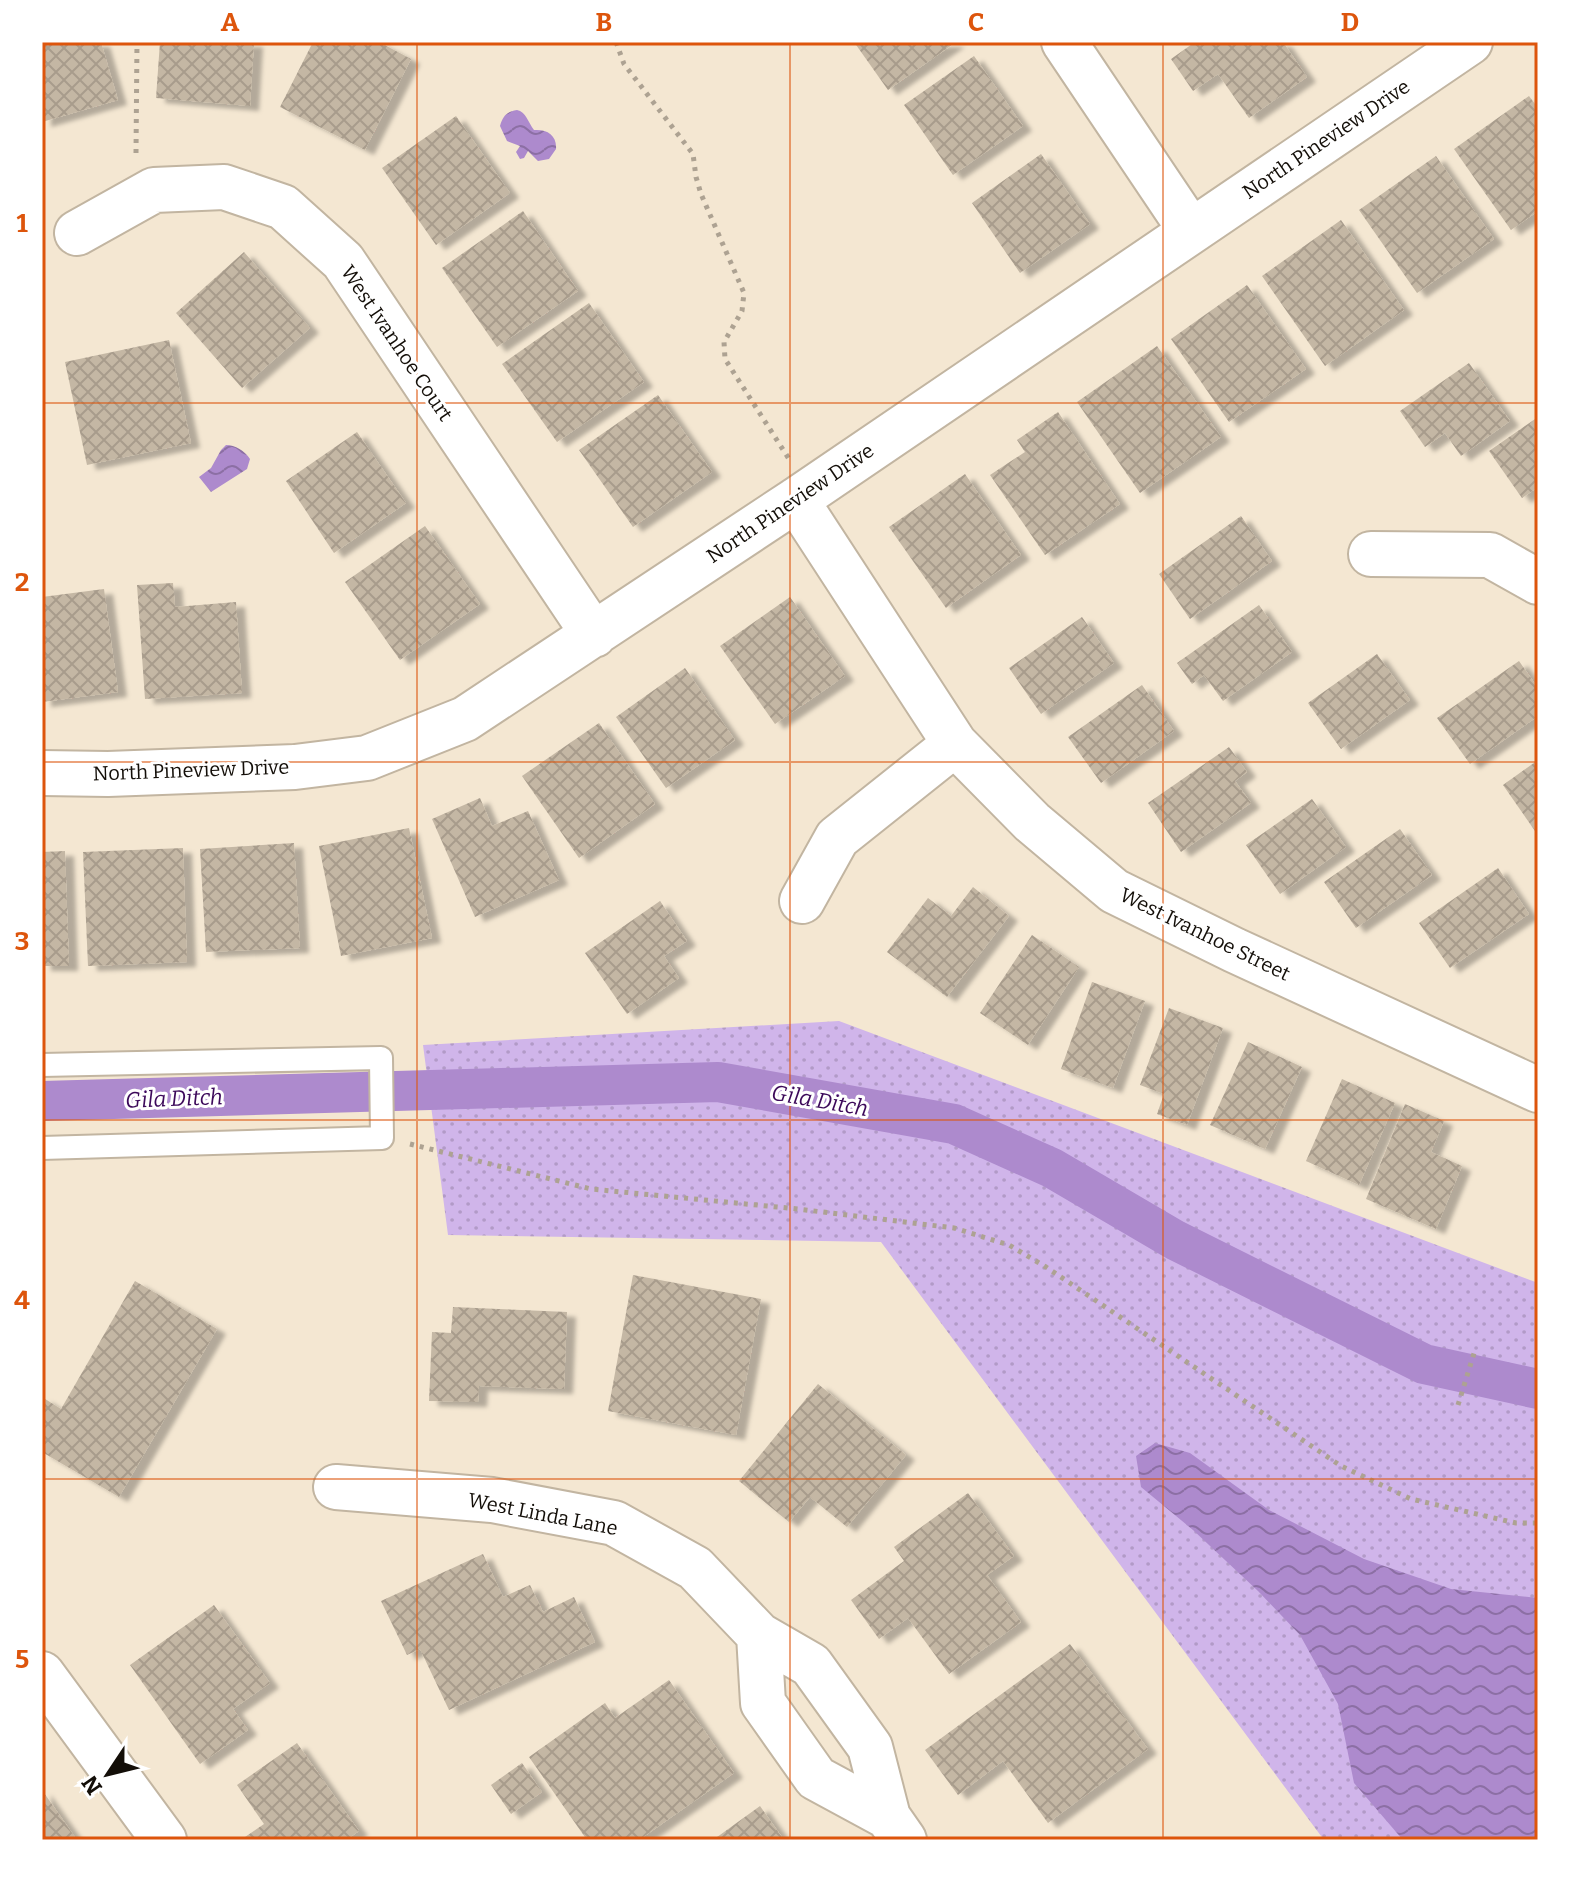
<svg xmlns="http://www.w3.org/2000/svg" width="1580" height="1882" viewBox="0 0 1580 1882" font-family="Bitter,serif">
  <defs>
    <pattern id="park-dots" width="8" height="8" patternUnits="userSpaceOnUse" patternTransform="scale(2)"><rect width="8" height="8" fill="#d0b5ea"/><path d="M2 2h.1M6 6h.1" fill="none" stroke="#b29ac7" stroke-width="1.8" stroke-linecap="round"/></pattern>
    <pattern id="water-waves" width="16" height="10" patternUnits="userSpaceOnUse" patternTransform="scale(2)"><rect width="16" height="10" fill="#ad8acd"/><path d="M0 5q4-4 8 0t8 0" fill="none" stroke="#8c6fa4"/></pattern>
    <pattern id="building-cross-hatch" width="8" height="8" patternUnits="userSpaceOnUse" patternTransform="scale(2)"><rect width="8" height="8" fill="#c4b7a4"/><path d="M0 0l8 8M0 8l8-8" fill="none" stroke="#a89c8c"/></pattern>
    <filter id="shadow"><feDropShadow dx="9" dy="5" stdDeviation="2" flood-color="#0004"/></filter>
  </defs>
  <rect width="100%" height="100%" fill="#f4e7d2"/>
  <!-- park -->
  <path fill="url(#park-dots)" d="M839,1021L1538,1283V1840H1324L881,1242L448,1235L423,1045Z"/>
  <!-- water -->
  <path fill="url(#water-waves)" d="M517,110C526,112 528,122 534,130C547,129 557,135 556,149L549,159L538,161L528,151L524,158L520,159L516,152L520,146L507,141L500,126C503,116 506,112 517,110Z
    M226,445C235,445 245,451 250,459L247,469L211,492L199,477L211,468L221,450Z
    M1155,1443L1190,1453L1269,1510L1364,1559L1451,1589L1538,1598V1840H1403L1354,1783L1338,1704L1300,1635L1258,1591L1193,1530L1141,1487L1136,1456Z"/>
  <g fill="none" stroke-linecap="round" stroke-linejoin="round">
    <!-- canal -->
    <path stroke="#ad8acd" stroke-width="40" d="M42,1101L718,1082L954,1124L1052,1168L1175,1240L1424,1364L1538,1389"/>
  </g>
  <!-- building -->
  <path fill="url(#building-cross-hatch)" filter="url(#shadow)" d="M42,42H101L118,100L42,122Z
    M160,42H254L250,106L156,98Z
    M313,42H379L411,59L365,150L280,107Z
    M854,42H956L888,90Z
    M1195,42H1283L1307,77L1249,118L1218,74L1193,91L1171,59Z
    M974,56L1023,126L953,175L904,105Z
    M1529,96L1538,108V211L1511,230L1454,149Z
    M456,116L510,193L436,245L382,168Z
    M1041,154L1090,224L1020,273L972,203Z
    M1436,156L1494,239L1417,293L1359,210Z
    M523,211L578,291L497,347L442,268Z
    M1341,220L1404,310L1325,366L1262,276Z
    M244,252L310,328L242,388L176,313Z
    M1247,285L1306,369L1229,422L1171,339Z
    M589,303L644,382L557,442L502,364Z
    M169,340L191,443L87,465L65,362Z
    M1157,346L1221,437L1140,493L1077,402Z
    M1469,363L1510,421L1461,456L1445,433L1425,447L1400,411Z
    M658,395L712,472L633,527L579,450Z
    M1058,412L1120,504L1045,555L990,475L1025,452L1017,440Z
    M1538,417V487L1522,498L1489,451Z
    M357,432L406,503L334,553L286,481Z
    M965,474L1021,555L946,608L889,527Z
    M1241,516L1272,561L1190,619L1159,574Z
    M425,526L480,604L400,660L345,582Z
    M173,583L175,607L236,602L242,693L145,699L137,585Z
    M104,589L118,692L42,702V597Z
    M790,597L845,676L775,724L720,646Z
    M1259,605L1292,652L1223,701L1204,675L1192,684L1177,663Z
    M1082,617L1114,663L1041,714L1009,668Z
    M1377,654L1410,700L1341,749L1308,703Z
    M1519,661L1538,688V716L1470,764L1437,718Z
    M685,668L735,740L666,788L616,717Z
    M1142,685L1174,731L1101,783L1068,737Z
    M599,723L655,804L579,858L522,776Z
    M1229,747L1247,772L1235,781L1251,803L1181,852L1148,803Z
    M1538,760V829L1535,831L1503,785Z
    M480,798L492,826L528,811L559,880L475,917L432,819Z
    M1312,799L1346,847L1280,894L1246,845Z
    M409,828L432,938L341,956L319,846Z
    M1400,829L1432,875L1356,928L1324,882Z
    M294,843L300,948L206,952L200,849Z
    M183,848L187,962L88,966L83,852Z
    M65,851L69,966H42V852Z
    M1498,868L1529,914L1450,968L1419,923Z
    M973,887L1009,916L947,997L887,952L928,898L951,916Z
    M660,901L687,941L664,956L679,978L627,1014L585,953Z
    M1032,935L1079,967L1028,1045L980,1013Z
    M1092,982L1145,1001L1113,1088L1061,1069Z
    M1169,1008L1223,1028L1187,1125L1157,1114L1164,1094L1140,1085Z
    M1248,1042L1302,1067L1265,1149L1210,1125Z
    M1342,1079L1395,1103L1359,1185L1306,1161Z
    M1405,1104L1444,1121L1431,1152L1462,1166L1436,1229L1366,1199Z
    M633,1275L761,1299L736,1435L608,1411Z
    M135,1281L217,1329L119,1497L42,1452V1397L61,1409Z
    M453,1307L567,1312L564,1389L479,1386L478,1402L429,1401L432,1332L451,1333Z
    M818,1384L906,1455L847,1527L810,1497L789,1522L739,1481Z
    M968,1493L1014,1556L987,1575L1021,1622L949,1674L908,1618L879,1639L851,1600L904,1561L894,1547Z
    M483,1554L503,1597L530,1585L543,1612L574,1597L595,1642L449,1710L420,1649L407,1655L381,1601Z
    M214,1605L270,1683L233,1709L248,1730L200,1764L130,1665Z
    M1070,1644L1148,1749L1048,1823L1003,1761L958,1795L925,1750Z
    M669,1680L734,1773L639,1840H587L529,1757L605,1703L615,1718Z
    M297,1743L359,1831L346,1840H247L245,1837L264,1824L237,1785Z
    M522,1763L542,1792L511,1814L491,1785Z
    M42,1790L77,1840H42Z
    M760,1806L784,1840H713Z"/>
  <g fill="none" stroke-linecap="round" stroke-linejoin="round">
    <defs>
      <path id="service" d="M42,1065L381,1058L382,1138L42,1148"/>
      <path id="minor" d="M1064,42L1191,231
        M77,233L154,190L224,187L283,207L343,261L594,635
        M796,500L955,744L1032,822L1114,891L1234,950L1538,1090
        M1371,554L1490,555L1538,582
        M42,773L108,774L295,767L367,758L465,719L796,500L1470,42
        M802,901L837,838L955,744
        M336,1487L492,1500L614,1523L695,1568L759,1635L811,1665L870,1747L888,1817L904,1840
        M759,1635L763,1703L816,1778L888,1817
        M42,1674L164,1840"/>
    </defs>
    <!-- service casing -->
    <use href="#service" stroke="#c2b5a1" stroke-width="26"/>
    <!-- minor casing -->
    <use href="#minor" stroke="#c2b5a1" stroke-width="48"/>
    <!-- path -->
    <path stroke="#ada292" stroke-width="5" stroke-dasharray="4 6" stroke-linecap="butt" d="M616,42L624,64L693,154L696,177L701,194L744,293L742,311L724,342L725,359L789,459
      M136,153L137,42
      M410,1144L591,1189L798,1209L954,1228L1009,1245L1046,1267L1341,1466L1411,1499L1516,1523H1538
      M1458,1405L1475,1350"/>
    <!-- service -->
    <use href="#service" stroke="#fff" stroke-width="22"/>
    <!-- minor -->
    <use href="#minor" stroke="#fff" stroke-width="44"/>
  </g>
  <!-- grid -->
  <path fill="none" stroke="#dd550c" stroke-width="2" stroke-opacity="0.55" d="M417,42V1840M790,42V1840M1163,42V1840M42,403H1538M42,762H1538M42,1120H1538M42,1479H1538"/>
  <g text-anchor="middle" stroke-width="6" stroke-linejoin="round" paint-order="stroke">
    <!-- street labels -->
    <g font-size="20" fill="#130e08" stroke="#fff">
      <text transform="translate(1326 139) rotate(-34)" y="7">North Pineview Drive</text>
      <text transform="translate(397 343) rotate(56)" y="7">West Ivanhoe Court</text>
      <text transform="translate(790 503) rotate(-34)" y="7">North Pineview Drive</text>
      <text transform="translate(191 770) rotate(-2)" y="7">North Pineview Drive</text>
      <text transform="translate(1205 934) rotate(26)" y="7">West Ivanhoe Street</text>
      <text transform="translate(543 1514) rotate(11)" y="7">West Linda Lane</text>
    </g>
    <!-- water labels -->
    <g font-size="22" font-style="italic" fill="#3c095a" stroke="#fff">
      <text transform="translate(174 1098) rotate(-2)" y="8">Gila Ditch</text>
      <text transform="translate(820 1100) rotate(10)" y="8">Gila Ditch</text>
    </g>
  </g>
  <!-- border -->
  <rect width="1580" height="1882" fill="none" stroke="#ffffff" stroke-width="88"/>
  <!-- north arrow -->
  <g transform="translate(108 1774) rotate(235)" stroke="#ffffff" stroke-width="6" paint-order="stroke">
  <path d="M0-6L14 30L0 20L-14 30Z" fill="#130e08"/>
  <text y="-12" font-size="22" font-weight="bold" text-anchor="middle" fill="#130e08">N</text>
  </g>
  <rect x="44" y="44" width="1492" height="1794" fill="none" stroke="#dd550c" stroke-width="3"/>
  <g font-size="26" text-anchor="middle" font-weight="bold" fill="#dd550c">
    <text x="230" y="31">A</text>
    <text x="604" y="31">B</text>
    <text x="976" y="31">C</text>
    <text x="1350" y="31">D</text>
    <text x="22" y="232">1</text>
    <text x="22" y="591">2</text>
    <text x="22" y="950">3</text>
    <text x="22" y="1309">4</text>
    <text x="22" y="1668">5</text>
  </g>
</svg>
